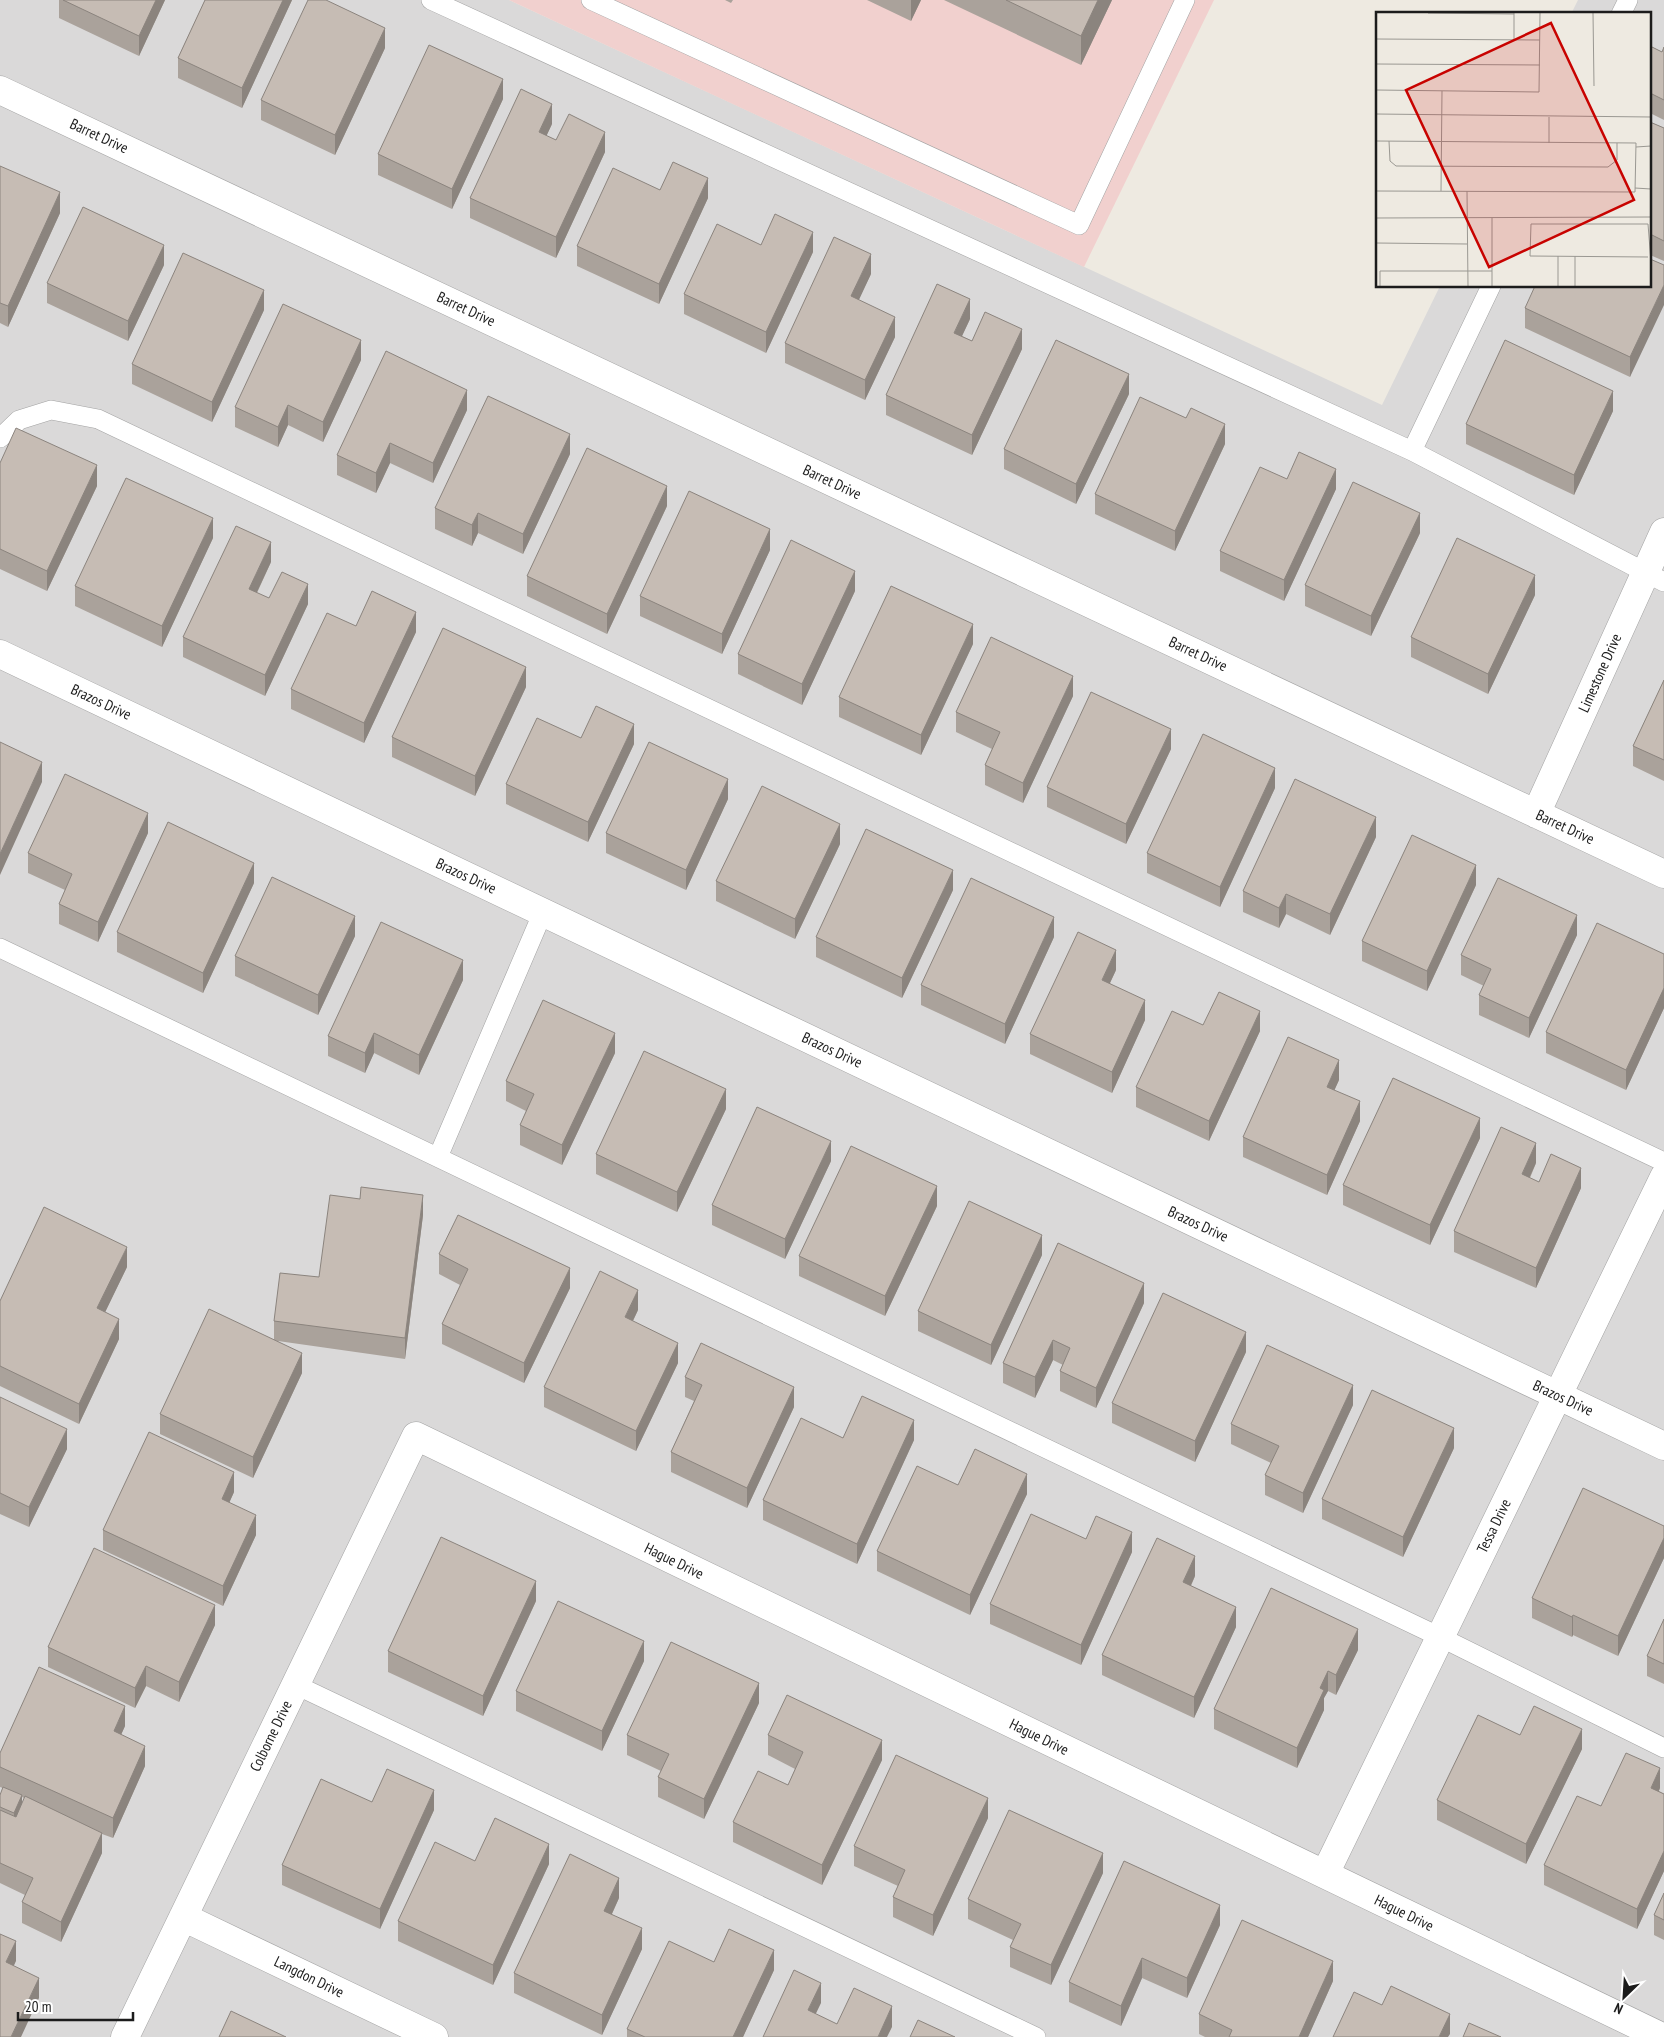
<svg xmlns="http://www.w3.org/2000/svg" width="1664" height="2037" viewBox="0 0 1664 2037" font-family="'PT Sans Narrow',sans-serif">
  <rect width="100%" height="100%" fill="#eeeae1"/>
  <!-- residential -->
  <path fill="#dad9d9" d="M0,0H509L1382,405L1440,286H1650V14H1571L1578,0H1664V2037H0Z"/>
  <!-- commercial -->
  <path fill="#f1d0ce" d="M509,0H1214L1084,267Z"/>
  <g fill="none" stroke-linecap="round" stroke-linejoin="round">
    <defs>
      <path id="lane" d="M431,0L1412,451L1664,582
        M591,0L1079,225L1185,0
        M1621,14L1628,0
        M0,438L19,420L51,410L98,419L1664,1162
        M1412,451L1491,286
        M0,948L1440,1637L1664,1748
        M438,1157L543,912
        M296,1685L1036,2037"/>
      <path id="street" d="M0,90L1664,874
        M0,654L1664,1446
        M1536,814L1664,532
        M1325,1874L1664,1177
        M183,1917L434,2037
        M125,2037L416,1436L1662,2037"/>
    </defs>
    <!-- lane casing -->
    <use href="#lane" stroke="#a3a3a3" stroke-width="20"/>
    <!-- street casing -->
    <use href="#street" stroke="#a3a3a3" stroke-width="29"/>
    <!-- lane -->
    <use href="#lane" stroke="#fff" stroke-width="19"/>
    <!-- street -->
    <use href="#street" stroke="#fff" stroke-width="28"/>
  </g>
  <!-- wall -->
  <path fill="#aaa29b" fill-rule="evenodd" d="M59,0H165L139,56L59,18Z
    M205,0H292L242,108L178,78V58Z
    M725,0H733L731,3Z
    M867,0H921L911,21Z
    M944,0H1112L1081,65Z
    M1650,46L1662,52L1664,47V120L1650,113Z
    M385,48L335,155L261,120V100Z
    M503,99L452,209L378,175V154Z
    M1650,122L1664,128V261L1650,255Z
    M552,124L546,136L556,140L605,152L556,258L470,218V198Z
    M0,166L60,213L8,327L0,323Z
    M660,190L708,198L659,304L577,266V246Z
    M813,252L766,353L684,314V294Z
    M164,265L128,341L47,303V283Z
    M871,274L858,300L895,337L865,400L785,363V343Z
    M1650,286L1630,377L1525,328V308Z
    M264,310L212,422L132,384V364Z
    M970,319L962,336L972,341L1022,349L972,455L886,415V395Z
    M361,360L323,442L288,425L278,447L235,427V407Z
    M1129,394L1076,504L1004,469V449Z
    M467,410L433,483L390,463L376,493L337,475V455Z
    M1613,411L1574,495L1466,444V424Z
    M1225,444L1175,551L1095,514V494Z
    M570,454L523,554L478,533L472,546L435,529V508Z
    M0,463L97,486L47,591L0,569Z
    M1287,479L1336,489L1284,601L1220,571V551Z
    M667,506L607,634L527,596V576Z
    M1420,533L1371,636L1305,606V585Z
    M213,538L162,647L75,606V586Z
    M770,550L722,654L640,616V596Z
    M271,562L257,593L269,598L308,604L265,696L183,657V637Z
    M855,591L802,705L738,674V654Z
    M1535,595L1488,694L1411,657V637Z
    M356,626L416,632L364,743L291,709V689Z
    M973,644L921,755L839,717V697Z
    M1664,680V781L1633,766V746Z
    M526,687L475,796L392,757V737Z
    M1073,696L1023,803L985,785V765L992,749L956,732V712Z
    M581,738L634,744L588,842L506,804V784Z
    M1171,749L1126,844L1047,807V787Z
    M1275,788L1220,907L1147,873V853Z
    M728,799L686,890L606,853V833Z
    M148,833L98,942L59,924V904L65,890L28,873V853Z
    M1376,837L1330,935L1286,914L1279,928L1243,912V891Z
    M840,844L795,939L716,901V881Z
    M254,883L203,993L117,952V932Z
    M1476,885L1427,991L1362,961V941Z
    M953,890L902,998L816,957V937Z
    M1577,935L1529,1038L1479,1015V995L1484,986L1461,975V955Z
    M355,936L318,1015L235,976V956Z
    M1054,937L1005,1044L921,1005V985Z
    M1664,954V1008L1626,1090L1546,1053V1032Z
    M1116,970L1110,983L1145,1020L1112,1093L1030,1054V1034Z
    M463,980L419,1075L374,1053L365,1073L328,1056V1036Z
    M1203,1025L1260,1031L1209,1141L1136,1107V1087Z
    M615,1053L562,1165L520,1145V1125L526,1111L506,1101V1081Z
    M1339,1080L1334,1090L1360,1121L1327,1195L1243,1157V1137Z
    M726,1109L677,1212L596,1174V1154Z
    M1480,1138L1430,1245L1343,1205V1185Z
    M831,1161L785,1259L712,1225V1205Z
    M1536,1163L1530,1178L1539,1182L1581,1188L1536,1288L1454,1252V1231Z
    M937,1206L885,1316L799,1276V1256Z
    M423,1215L405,1359L278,1341L302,1373L253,1478L160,1434V1414L274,1340V1321L319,1277Z
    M1058,1243L1144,1303L1096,1408L1060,1391V1371L1063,1365L1053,1360L1035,1398L1003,1383V1363Z
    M439,1254L570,1288L524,1383L442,1344V1324L460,1285L439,1274Z
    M1042,1255L991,1365L918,1331V1311Z
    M127,1267L105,1312L119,1339L79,1424L0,1386V1301Z
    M638,1310L633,1321L678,1363L636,1451L544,1407V1387Z
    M1246,1352L1195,1462L1112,1423V1403Z
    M685,1377L794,1407L747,1508L671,1472V1452L694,1401L685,1397Z
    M0,1397L67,1449L29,1527L0,1514Z
    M1353,1405L1303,1513L1265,1495V1475L1271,1463L1231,1444V1424Z
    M843,1438L914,1440L857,1564L763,1520V1500Z
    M1454,1448L1403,1557L1322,1519V1499Z
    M958,1485L1027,1494L970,1615L877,1571V1551Z
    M234,1492L229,1503L256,1535L223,1606L103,1550V1530Z
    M1664,1526V1558L1618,1656L1573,1635L1572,1637L1532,1618V1598Z
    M1086,1539L1132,1552L1081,1665L990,1624V1604Z
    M1195,1576L1191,1586L1236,1627L1194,1718L1102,1675V1655Z
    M536,1601L483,1716L388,1672V1651Z
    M1664,1619V1684L1647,1676V1656Z
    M215,1625L179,1702L146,1686L135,1708L48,1667V1647Z
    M1358,1650L1336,1695L1328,1691L1324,1698V1710L1297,1768L1214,1729V1709Z
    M644,1661L602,1751L516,1711V1691Z
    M759,1703L704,1819L658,1797V1777L661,1771L627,1755V1735Z
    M125,1726L121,1734L145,1766L113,1838L102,1834V1853L61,1942L22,1923V1902L25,1895L0,1883V1795L3,1788L0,1787V1753ZM22,1797L24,1798L22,1804Z
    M768,1735L882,1760L822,1885L733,1842V1822L788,1785L795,1769L768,1755Z
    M1520,1735L1582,1749L1526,1864L1437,1820V1800Z
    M1660,1788L1659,1791L1664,1794V1871L1637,1929L1544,1885V1865L1601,1806Z
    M372,1802L434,1810L380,1929L282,1885V1865Z
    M988,1818L933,1936L893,1917V1897L898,1886L854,1866V1846Z
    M475,1861L549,1864L493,1985L398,1941V1921Z
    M1103,1873L1051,1985L1010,1967V1947L1013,1940L968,1919V1899Z
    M1664,1893V1940L1654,1935V1915Z
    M619,1898L612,1914L642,1949L602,2035L514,1993V1973Z
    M1220,1925L1187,1998L1142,1978L1121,2026L1069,2002V1982Z
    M714,1962L774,1970L743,2037H627V2029Z
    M1333,1981L1308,2037H1205L1199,2034V2014Z"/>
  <!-- shaded-wall -->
  <path fill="#8b847e" d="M156,0H165L139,56V36Z
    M283,0H292L242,108V88Z
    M911,0H921L911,21Z
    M1098,0H1112L1081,65V36Z
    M385,28V48L335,155V135Z
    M503,79V99L452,209V189Z
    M552,104V124L539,152V132Z
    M605,132V152L556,258V237Z
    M708,178V198L659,304V284Z
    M60,192V213L8,327V306Z
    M813,232V252L766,353V332Z
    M164,245V265L128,341V321Z
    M871,254V274L851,317V296Z
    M1664,285V305L1630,377V357Z
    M264,290V310L212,422V402Z
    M970,299V319L954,353V333Z
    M895,317V337L865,400V380Z
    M1022,329V349L972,455V435Z
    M361,340V360L323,442V422Z
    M1129,374V394L1076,504V484Z
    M467,390V410L433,483V463Z
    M1613,391V411L1574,495V475Z
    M288,405V425L278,447V427Z
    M1225,424V444L1175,551V531Z
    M570,434V454L523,554V534Z
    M390,443V463L376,493V473Z
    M97,465V486L47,591V571Z
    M1336,469V489L1284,601V580Z
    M667,486V506L607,634V614Z
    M478,513V533L472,546V525Z
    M1420,513V533L1371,636V616Z
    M213,518V538L162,647V626Z
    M770,529V550L722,654V634Z
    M271,542V562L249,609V589Z
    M855,571V591L802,705V684Z
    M1535,575V595L1488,694V674Z
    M308,584V604L265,696V675Z
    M416,612V632L364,743V723Z
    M973,624V644L921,755V735Z
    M526,667V687L475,796V776Z
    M1073,676V696L1023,803V783Z
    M634,724V744L588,842V822Z
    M1171,729V749L1126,844V824Z
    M42,762V782L0,875V854Z
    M1275,768V788L1220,907V887Z
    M728,779V799L686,890V870Z
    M148,813V833L98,942V922Z
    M1376,817V837L1330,935V914Z
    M840,824V844L795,939V919Z
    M254,863V883L203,993V973Z
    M1476,865V885L1427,991V971Z
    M953,870V890L902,998V978Z
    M1286,894V914L1279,928V908Z
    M1577,915V935L1529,1038V1018Z
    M355,916V936L318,1015V995Z
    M1054,917V937L1005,1044V1024Z
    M1116,950V970L1102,1000V980Z
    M463,960V980L419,1075V1055Z
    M1664,988V1008L1626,1090V1070Z
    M1145,1000V1020L1112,1093V1072Z
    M1260,1011V1031L1209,1141V1121Z
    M374,1033V1053L365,1073V1053Z
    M615,1033V1053L562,1165V1145Z
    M1339,1060V1080L1327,1107V1087Z
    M726,1089V1109L677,1212V1192Z
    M1360,1101V1121L1327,1195V1175Z
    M1480,1118V1138L1430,1245V1225Z
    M831,1141V1161L785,1259V1239Z
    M1536,1143V1163L1522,1194V1174Z
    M1581,1168V1188L1536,1288V1268Z
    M937,1186V1206L885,1316V1296Z
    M423,1195V1215L405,1359V1338Z
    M1042,1235V1255L991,1365V1345Z
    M127,1247V1267L97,1329V1308Z
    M570,1268V1288L524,1383V1363Z
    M1144,1283V1303L1096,1408V1388Z
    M638,1290V1310L625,1337V1317Z
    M119,1319V1339L79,1424V1404Z
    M1246,1332V1352L1195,1462V1441Z
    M1053,1340V1360L1035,1398V1377Z
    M678,1343V1363L636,1451V1431Z
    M302,1353V1373L253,1478V1457Z
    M1353,1385V1405L1303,1513V1493Z
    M794,1387V1407L747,1508V1488Z
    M914,1420V1440L857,1564V1544Z
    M1454,1428V1448L1403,1557V1537Z
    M67,1429V1449L29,1527V1507Z
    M234,1472V1492L222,1519V1499Z
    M1027,1474V1494L970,1615V1595Z
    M256,1515V1535L223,1606V1586Z
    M1132,1532V1552L1081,1665V1645Z
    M1664,1538V1558L1618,1656V1636Z
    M1195,1556V1576L1183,1602V1582Z
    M536,1581V1601L483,1716V1696Z
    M215,1605V1625L179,1702V1682Z
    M1236,1607V1627L1194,1718V1697Z
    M1573,1615V1635L1572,1637V1617Z
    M1358,1629V1650L1336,1695V1675Z
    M644,1641V1661L602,1751V1731Z
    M146,1666V1686L135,1708V1688Z
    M1328,1671V1691L1324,1698V1710L1297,1768V1748L1320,1688Z
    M759,1683V1703L704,1819V1799Z
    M125,1706V1726L114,1751V1731Z
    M1582,1729V1749L1526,1864V1844Z
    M882,1740V1760L822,1885V1865Z
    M145,1746V1766L113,1838V1818Z
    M1660,1768V1788L1651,1808V1788Z
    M434,1790V1810L380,1929V1909Z
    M22,1795V1815L14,1833V1813Z
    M988,1798V1818L933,1936V1915Z
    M102,1833V1853L61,1942V1922Z
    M549,1844V1864L493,1985V1965Z
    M1664,1851V1871L1637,1929V1909Z
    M1103,1853V1873L1051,1985V1965Z
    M619,1878V1898L604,1931V1911Z
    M1220,1905V1925L1187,1998V1978Z
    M642,1928V1949L602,2035V2015Z
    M16,1941V1961L6,1983V1962Z
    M774,1950V1970L743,2037H733Z
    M1142,1958V1978L1121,2026V2006Z
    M1333,1961V1981L1308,2037H1299Z
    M39,1978V1998L21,2037H11Z
    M821,1983V2003L808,2030V2010Z
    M892,2006V2027L887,2037H878Z
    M1450,2014V2034L1448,2037H1439Z"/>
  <!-- building -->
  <path fill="#c6bcb4" stroke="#8b847e" d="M63,0H156L139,36Z
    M205,0H283L242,88L178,58Z
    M308,0H326L385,28L335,135L261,100Z
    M1006,0H1098L1081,36Z
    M429,45L503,79L452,189L378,154Z
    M1650,46L1662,52L1664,47V100L1650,93Z
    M521,89L552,104L539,132L556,140L569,114L605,132L556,237L470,198Z
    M1650,122L1664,128V241L1650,234Z
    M673,162L708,178L659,284L577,246L613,168L660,190Z
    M0,166L60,192L8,306L0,303Z
    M83,207L164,245L128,321L47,283Z
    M775,214L813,232L766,332L684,294L717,224L761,245Z
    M834,237L871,254L851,296L895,317L865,380L785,343Z
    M183,253L264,290L212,402L132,364Z
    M1650,259L1664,265V285L1630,357L1525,308L1535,286H1650Z
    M937,284L970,299L954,333L972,341L985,312L1022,329L972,435L886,395Z
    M283,304L361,340L323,422L288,405L278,427L235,407Z
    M1056,340L1129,374L1076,484L1004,449Z
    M1505,340L1613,391L1574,475L1466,424Z
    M386,351L467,390L433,463L390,443L376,473L337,455Z
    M488,396L570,434L523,534L478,513L472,525L435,508Z
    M1140,397L1186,418L1191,408L1225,424L1175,531L1095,494Z
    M16,428L97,465L47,571L0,549V463Z
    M587,448L667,486L607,614L527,576Z
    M1299,452L1336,469L1284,580L1220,551L1260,467L1287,479Z
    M126,478L213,518L162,626L75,586Z
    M1353,482L1420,513L1371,616L1305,585Z
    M689,491L770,529L722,634L640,596Z
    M236,526L271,542L249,589L269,598L282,572L308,584L265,675L183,637Z
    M1457,538L1535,575L1488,674L1411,637Z
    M791,540L855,571L802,684L738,654Z
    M891,586L973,624L921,735L839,697Z
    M372,591L416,612L364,723L291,689L327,613L356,626Z
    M443,628L526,667L475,776L392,737Z
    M991,637L1073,676L1023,783L985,765L1000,732L956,712Z
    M1664,680V760L1633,746Z
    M1091,692L1171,729L1126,824L1047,787Z
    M596,706L634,724L588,822L506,784L537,718L581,738Z
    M1203,734L1275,768L1220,887L1147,853Z
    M0,742L42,762L0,854Z
    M649,742L728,779L686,870L606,833Z
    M65,774L148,813L98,922L59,904L72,874L28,853Z
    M1295,779L1376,817L1330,914L1286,894L1279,908L1243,891Z
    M762,786L840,824L795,919L716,881Z
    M168,822L254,863L203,973L117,932Z
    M866,829L953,870L902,978L816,937Z
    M1412,835L1476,865L1427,971L1362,941Z
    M272,877L355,916L318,995L235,956Z
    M971,878L1054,917L1005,1024L921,985Z
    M1498,878L1577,915L1529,1018L1479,995L1491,969L1461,955Z
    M381,922L463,960L419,1055L374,1033L365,1053L328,1036Z
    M1597,923L1664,954V988L1626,1070L1546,1032Z
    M1078,932L1116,950L1102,980L1145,1000L1112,1072L1030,1034Z
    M1219,992L1260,1011L1209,1121L1136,1087L1172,1011L1203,1025Z
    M543,1000L615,1033L562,1145L520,1125L534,1094L506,1081Z
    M1288,1037L1339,1060L1327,1087L1360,1101L1327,1175L1243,1137Z
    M644,1051L726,1089L677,1192L596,1154Z
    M1393,1078L1480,1118L1430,1225L1343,1185Z
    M757,1107L831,1141L785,1239L712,1205Z
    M1501,1127L1536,1143L1522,1174L1539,1182L1551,1154L1581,1168L1536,1268L1454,1231Z
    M851,1146L937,1186L885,1296L799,1256Z
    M361,1187L423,1195L405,1338L274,1321L280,1273L319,1277L330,1195L360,1199Z
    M969,1201L1042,1235L991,1345L918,1311Z
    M44,1207L127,1247L97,1308L119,1319L79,1404L0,1366V1301Z
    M458,1215L570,1268L524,1363L442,1324L468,1269L439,1254Z
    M1058,1243L1144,1283L1096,1388L1060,1371L1070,1348L1053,1340L1035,1377L1003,1363Z
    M600,1271L638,1290L625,1317L678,1343L636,1431L544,1387Z
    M1163,1293L1246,1332L1195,1441L1112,1403Z
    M209,1309L302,1353L253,1457L160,1414Z
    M701,1343L794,1387L747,1488L671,1452L702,1385L685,1377Z
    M1267,1345L1353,1385L1303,1493L1265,1475L1279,1446L1231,1424Z
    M1372,1390L1454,1428L1403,1537L1322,1499Z
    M862,1396L914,1420L857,1544L763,1500L801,1418L843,1438Z
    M0,1397L67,1429L29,1507L0,1493Z
    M149,1432L234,1472L222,1499L256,1515L223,1586L103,1530Z
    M975,1449L1027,1474L970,1595L877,1551L917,1466L958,1485Z
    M1583,1488L1664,1526V1538L1618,1636L1573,1615L1572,1617L1532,1598Z
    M1031,1514L1086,1539L1096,1516L1132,1532L1081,1645L990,1604Z
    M441,1537L536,1581L483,1696L388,1651Z
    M1157,1538L1195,1556L1183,1582L1236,1607L1194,1697L1102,1655Z
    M94,1548L215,1605L179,1682L146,1666L135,1688L48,1647Z
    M1271,1588L1358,1629L1336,1675L1328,1671L1320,1688L1324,1690L1297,1748L1214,1709Z
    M558,1601L644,1641L602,1731L516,1691Z
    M1664,1619V1664L1647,1656Z
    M671,1642L759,1683L704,1799L658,1777L669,1754L627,1735Z
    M39,1667L125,1706L114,1731L145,1746L113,1818L0,1767V1753Z
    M787,1695L882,1740L822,1865L733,1822L758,1771L788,1785L803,1752L768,1735Z
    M1534,1706L1582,1729L1526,1844L1437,1800L1478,1715L1520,1735Z
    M1626,1753L1660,1768L1651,1788L1664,1794V1851L1637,1909L1544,1865L1577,1796L1601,1806Z
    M896,1755L988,1798L933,1915L893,1897L905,1870L854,1846Z
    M387,1769L434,1790L380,1909L282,1865L321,1779L372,1802Z
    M3,1787L22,1795L14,1813L0,1807V1795Z
    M25,1796L102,1833L61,1922L22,1902L33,1878L0,1863V1810L16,1817Z
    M1009,1810L1103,1853L1051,1965L1010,1947L1021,1924L968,1899Z
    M495,1818L549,1844L493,1965L398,1921L435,1842L475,1861Z
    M570,1854L619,1878L604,1911L642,1928L602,2015L514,1973Z
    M1124,1861L1220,1905L1187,1978L1142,1958L1121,2006L1069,1982Z
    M1664,1893V1920L1654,1915Z
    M1242,1920L1333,1961L1299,2037H1229L1232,2030L1199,2014Z
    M729,1929L774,1950L733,2037H645L627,2029L669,1941L714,1962Z
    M0,1934L16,1941L6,1962L39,1978L11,2037H0Z
    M794,1970L821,1983L808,2010L837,2024L854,1988L892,2006L878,2037H763Z
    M1391,1986L1450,2014L1439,2037H1333L1354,1992L1382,2005Z
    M231,2011L286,2037H219Z
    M918,2020L955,2037H910Z
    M1469,2023L1501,2037H1463Z"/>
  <g text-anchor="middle" stroke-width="4.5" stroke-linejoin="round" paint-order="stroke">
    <!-- street labels -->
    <g font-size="15" fill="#1c1c1c" stroke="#fff">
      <text transform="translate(99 136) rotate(25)" y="5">Barret Drive</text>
      <text transform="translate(466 309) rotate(25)" y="5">Barret Drive</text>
      <text transform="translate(832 482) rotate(25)" y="5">Barret Drive</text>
      <text transform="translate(1198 654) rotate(25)" y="5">Barret Drive</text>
      <text transform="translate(1600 673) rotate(-66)" y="5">Limestone Drive</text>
      <text transform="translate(101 702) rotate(25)" y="5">Brazos Drive</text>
      <text transform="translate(1565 827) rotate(25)" y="5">Barret Drive</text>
      <text transform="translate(466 876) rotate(25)" y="5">Brazos Drive</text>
      <text transform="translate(832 1050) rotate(25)" y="5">Brazos Drive</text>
      <text transform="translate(1198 1224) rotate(25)" y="5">Brazos Drive</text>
      <text transform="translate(1563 1398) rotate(25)" y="5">Brazos Drive</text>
      <text transform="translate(1494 1526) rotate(-64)" y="5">Tessa Drive</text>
      <text transform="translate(674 1561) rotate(26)" y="5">Hague Drive</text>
      <text transform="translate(271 1736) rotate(-64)" y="5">Colborne Drive</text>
      <text transform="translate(1039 1737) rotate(26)" y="5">Hague Drive</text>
      <text transform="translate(1404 1913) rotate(26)" y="5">Hague Drive</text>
      <text transform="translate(309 1977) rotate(26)" y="5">Langdon Drive</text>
    </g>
  </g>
  <!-- overview -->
  <g transform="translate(1376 12)">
    <rect width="275" height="275" fill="#eeeae1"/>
    <path fill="none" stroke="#9a9892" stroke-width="1" d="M52,1L138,2M217,1L218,74M0,27L164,28M138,28V1M0,52L164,53M0,78L163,80L164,1M0,102L275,105M173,105V131M0,129L260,131L259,180L0,179M13,129L14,149L20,154L232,155L241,148V131M260,135L275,134M259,176L275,177M65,179L66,79M91,179L92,274M0,206L275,205M0,231L91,232M272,245L154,244L155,212H272L275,250M4,274V259H116M116,274V206M182,274V244M199,274V244"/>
    <path fill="#c80300" fill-opacity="0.15" stroke="#c80300" stroke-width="2.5" d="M175,11L258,188L113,255L30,78Z"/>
    <rect width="275" height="275" fill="none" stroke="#1c1c1c" stroke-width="2.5"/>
  </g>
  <!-- north arrow -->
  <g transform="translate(1624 1997) rotate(205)" stroke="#ffffff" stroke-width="4" paint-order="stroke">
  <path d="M0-4L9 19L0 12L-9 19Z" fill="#1c1c1c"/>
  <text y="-8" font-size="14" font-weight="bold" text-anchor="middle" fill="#1c1c1c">N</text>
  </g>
  <!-- scale -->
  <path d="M18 2012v8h115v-8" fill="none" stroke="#1c1c1c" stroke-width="2.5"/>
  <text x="25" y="2012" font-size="15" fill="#1c1c1c" stroke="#ffffff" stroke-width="4" paint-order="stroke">20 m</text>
</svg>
